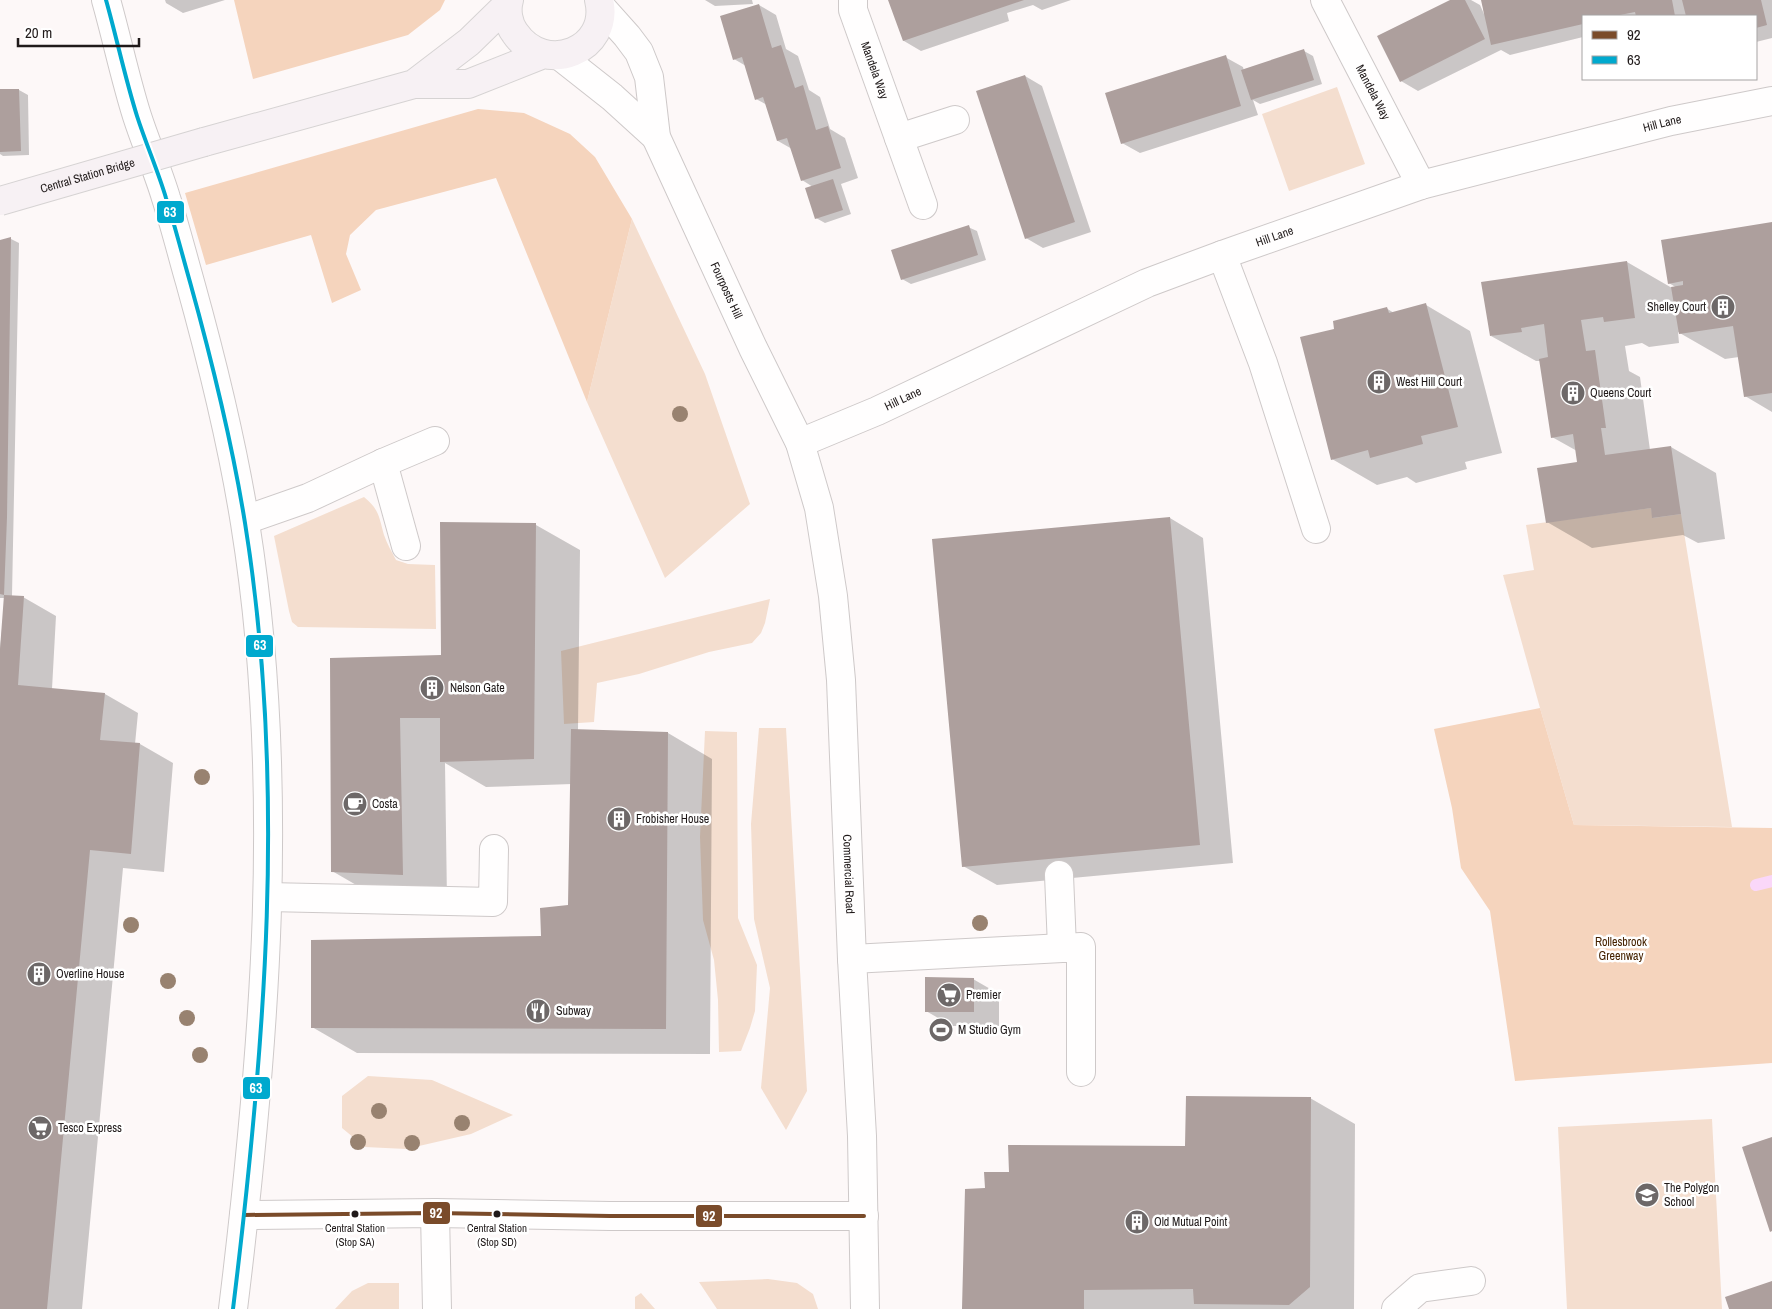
<svg xmlns="http://www.w3.org/2000/svg" width="1772" height="1309" viewBox="0 0 1772 1309" font-family="'Archivo Narrow',sans-serif">
  <rect width="100%" height="100%" fill="#fdf8f8"/>
  <!-- green -->
  <path fill="#f4decf" d="M1337,87L1365,164L1289,191L1262,114Z
    M632,219L705,374L750,504L665,578L587,402Z
    M364,497C379,509 379,517 384,535C387,544 392,552 396,560L408,564L435,565L436,629L298,627L292,622L289,611L274,536Z
    M1651,508L1653,518L1681,514L1732,827L1574,825L1540,708L1503,575L1534,570L1526,525Z
    M770,599L765,623L761,633L752,643L709,652L639,674L597,683L594,722L564,724L561,651Z
    M759,728H786L807,1091L786,1130L761,1088L770,988L754,919L751,824Z
    M705,731L737,732L738,918L757,965L755,1011L750,1028L741,1051L719,1052L718,1000L714,960L703,920L700,837Z
    M368,1076L432,1080L513,1115L471,1134L406,1149L365,1147L342,1128V1096Z
    M1712,1119L1722,1309H1567L1558,1127Z
    M768,1279L797,1283L813,1294L818,1309H717L699,1282Z
    M368,1283H399V1309H335L352,1291Z
    M641,1293L655,1309H635V1297Z"/>
  <!-- forest -->
  <path fill="#f5d4bd" d="M234,0H445L440,10L408,35L253,79Z
    M478,109L524,113L570,134L595,157L632,219L587,402L496,178L376,210L350,235L346,254L361,290L332,303L311,235L206,265L185,193Z
    M1540,708L1574,825L1772,828V1063L1515,1081L1490,911L1461,868L1452,808L1434,729Z"/>
  <!-- shadow -->
  <path fill="#0003" d="M165,0H225L183,13L166,3Z
    M705,0H752L753,4L715,6Z
    M889,0H1071L1042,10L1033,5L1007,13L1009,21L921,51L904,41Z
    M1452,0H1471L1480,5L1484,14L1482,0H1772V38L1756,42V16H1583V37L1510,55L1501,50L1418,91L1401,81Z
    M759,5L776,15L786,49L798,56L809,90L820,97L830,129L845,138L858,178L841,184L851,214L825,223L816,218L813,187L802,180L792,149L778,141L767,105L756,99L746,66L734,59Z
    M1304,51L1313,56L1322,84L1260,104L1253,100L1258,115L1140,153L1122,143L1225,57L1243,67L1244,71Z
    M1025,76L1042,86L1091,232L1043,248L1026,238Z
    M0,90H19L28,95L29,155L3,156L0,154Z
    M1772,223V412L1745,396L1739,357L1725,359L1678,332L1679,343L1649,347L1642,343L1625,346L1629,371L1640,377L1650,450L1671,447L1716,473L1725,539L1698,543L1683,535L1592,548L1547,522L1578,463L1577,451L1552,437L1540,361H1536L1491,336L1627,262L1672,288H1677L1669,283Z
    M968,227L977,231L986,260L911,284L902,279Z
    M11,239L19,243L12,596L23,597L56,616L52,689L105,694L138,713L135,744H140L173,763L164,872L123,868L82,1309H0V650L5,598H0V242Z
    M1426,305L1470,331L1502,453L1465,462L1467,469L1416,483L1407,477L1377,485L1332,459L1336,329L1386,308L1394,313Z
    M1170,518L1203,538L1233,863L997,885L963,866Z
    M536,525L580,550L578,730L668,733L712,759L710,1054L357,1053L312,1027L543,937L569,906L572,784L486,787L445,763L447,900L377,897L332,871L331,659L442,657Z
    M973,979L999,994V1026H952L926,1011Z
    M1310,1098L1355,1124L1354,1309H963L986,1189L1010,1174L1186,1147Z"/>
  <g fill="none" stroke-linecap="round" stroke-linejoin="round">
    <!-- stream -->
    <path stroke="#fad7f9" stroke-width="12" d="M1756,885L1772,881"/>
  </g>
  <!-- building -->
  <path fill="#ad9f9d" d="M888,0H1024L903,41Z
    M1450,0H1465L1485,39L1400,82L1377,36Z
    M1481,0H1672L1675,16H1636L1635,12L1615,16H1583V24L1491,45Z
    M1682,0H1761L1767,25L1756,28V16H1686Z
    M759,4L772,48L781,45L795,88L803,85L816,130L828,126L841,168L801,181L787,138L777,141L763,97L755,100L742,57L733,60L720,16Z
    M1304,49L1314,80L1251,100L1241,70Z
    M1226,55L1241,106L1121,144L1105,93Z
    M1025,75L1075,222L1025,239L976,91Z
    M0,89H19L21,151L0,152Z
    M833,179L843,210L815,219L805,188Z
    M1772,222V393L1744,397L1733,326L1679,334L1671,287L1683,285V281L1668,284L1661,240Z
    M969,225L978,255L901,280L891,250Z
    M11,237L7,517L4,595L0,594V240Z
    M1627,261L1635,318L1604,322L1603,317L1581,320L1586,351L1595,350L1606,428H1601L1605,455L1671,446L1681,514L1652,518L1651,508L1546,523L1537,468L1577,462L1573,434L1551,438L1539,359L1548,357L1544,324L1521,328L1522,332L1490,336L1481,282Z
    M1426,303L1458,427L1421,436L1423,444L1370,458L1368,450L1331,460L1300,337L1334,329L1333,321L1387,307L1389,313Z
    M1170,517L1200,845L962,867L932,539Z
    M440,522L536,523L534,759L440,762V718H400L403,875L331,872L330,658L441,655Z
    M4,595L24,596L18,685L105,693L100,740L140,743L131,854L90,850L47,1309H0V649Z
    M571,729L668,732L666,1029L311,1028V940L541,936L540,908L568,905Z
    M925,977L974,978V1012H925Z
    M1186,1096L1311,1097L1310,1287L1289,1305L1194,1304L1193,1289L1084,1290V1309H962L965,1189L985,1188L984,1172H1009L1008,1145L1185,1146Z
    M1772,1137V1231L1770,1232L1742,1147Z
    M1772,1281V1309H1729L1725,1297Z"/>
  <g fill="none" stroke-linecap="round" stroke-linejoin="round">
    <defs>
      <g id="minor">
        <path d="M106,0C117,39 125,78 137,116C146,144 158,171 166,198C175,226 182,254 190,282C212,361 232,442 245,523C287,784 265,1048 233,1309"/>
        <path id="s1" d="M853,0V10L923,205"/>
        <path id="s2" d="M1325,0L1421,185"/>
        <path id="s3" d="M601,7L627,36L639,52L649,77L656,137L753,348L800,443L819,508L833,596L841,680L852,959L862,1136L865,1309"/>
        <path d="M560,56L612,97L656,137"/>
        <path d="M899,138L955,120"/>
        <path d="M1222,255L1263,363L1316,529"/>
        <path id="s4" d="M800,443L877,411L1147,283L1222,255L1421,185L1671,121L1772,101"/>
        <path d="M383,463L406,546"/>
        <path d="M245,520L308,498L383,463L435,441"/>
        <path d="M1059,875L1062,947"/>
        <path d="M268,897L493,902L494,849"/>
        <path d="M852,959L1081,947V1072"/>
        <path d="M435,1213L437,1309"/>
        <path d="M244,1215L435,1213L610,1216H864"/>
        <path d="M1396,1309L1420,1288L1471,1281"/>
      </g>
      <path id="major" d="M509,0C506,10 508,24 515,33C545,77 611,50 599,0
        M414,84L469,42L508,4
        M204,142L414,84H468L541,55"/>
    </defs>
    <!-- minor casing -->
    <use href="#minor" stroke="#cec9c9" stroke-width="30"/>
    <!-- major casing -->
    <use href="#major" stroke="#d6d3d3" stroke-width="30"/>
    <!-- minor -->
    <use href="#minor" stroke="#fffefe" stroke-width="28"/>
    <!-- major -->
    <use href="#major" stroke="#f7f1f4" stroke-width="28"/>
    <defs>
      <g id="major-bridge">
        <path id="s5" d="M0,201L204,142"/>
      </g>
    </defs>
    <!-- major-bridge casing -->
    <use href="#major-bridge" stroke="#d6d3d3" stroke-width="30" stroke-linecap="butt"/>
    <!-- major-bridge -->
    <use href="#major-bridge" stroke="#f7f1f4" stroke-width="28"/>
    <defs>
      <path id="bus-1" d="M244,1215L435,1213L610,1216H864"/>
      <path id="bus-2" d="M106,0C117,39 125,78 137,116C146,144 158,171 166,198C175,226 182,254 190,282C212,361 232,442 245,523C287,784 265,1048 233,1309"/>
    </defs>
    <!-- bus-1 casing -->
    <use href="#bus-1" stroke="#fff" stroke-width="8"/>
    <!-- bus-2 casing -->
    <use href="#bus-2" stroke="#fff" stroke-width="8"/>
    <!-- bus-1 -->
    <use href="#bus-1" stroke="#7a4b2a" stroke-width="4"/>
    <!-- bus-2 -->
    <use href="#bus-2" stroke="#00a9ce" stroke-width="4"/>
  </g>
  <!-- trees -->
  <g fill="#988270">
    <circle cx="680" cy="414" r="8"/>
    <circle cx="202" cy="777" r="8"/>
    <circle cx="980" cy="923" r="8"/>
    <circle cx="131" cy="925" r="8"/>
    <circle cx="168" cy="981" r="8"/>
    <circle cx="187" cy="1018" r="8"/>
    <circle cx="200" cy="1055" r="8"/>
    <circle cx="379" cy="1111" r="8"/>
    <circle cx="462" cy="1123" r="8"/>
    <circle cx="358" cy="1142" r="8"/>
    <circle cx="412" cy="1143" r="8"/>
  </g>
  <!-- icons -->
  <defs>
    <symbol id="building-disc" viewBox="-11 -11 22 22"><circle r="9.5" fill="#6d6868" stroke="#fff"/><path d="M-4-6H4V6H1V3H-1V6H-4ZM-2.5-4.3h1.7v1.8h-1.7ZM.8-4.3h1.7v1.8H.8ZM-2.5-1h1.7V.8h-1.7ZM.8-1h1.7V.8H.8Z" fill="#fff"/></symbol>
    <symbol id="cafe-disc" viewBox="-11 -11 22 22"><circle r="9.5" fill="#6d6868" stroke="#fff"/><path d="M-5.5-4.5H6V0H3Q3 3.5 0 3.5H-2.5Q-5.5 3.5-5.5 0ZM3-3.2v2h1.7v-2ZM-6 4.5H4V6H-6Z" fill="#fff"/></symbol>
    <symbol id="supermarket-disc" viewBox="-11 -11 22 22"><circle r="9.5" fill="#6d6868" stroke="#fff"/><path d="M-6-5.5h2.5l.6 2H6L4.5 2H-2.5L-4.4-4H-6ZM-1.5 3.2a1.3 1.3 0 1 0 .1 0ZM3 3.2a1.3 1.3 0 1 0 .1 0Z" fill="#fff"/></symbol>
    <symbol id="restaurant-disc" viewBox="-11 -11 22 22"><circle r="9.5" fill="#6d6868" stroke="#fff"/><path d="M-5-6h1v4h1v-4h1v4h1v-4h1v5L-1.5 .5V6h-2V.5L-5-1ZM5-6V6H3V1.5H1.5Q1.5-4 5-6Z" fill="#fff"/></symbol>
    <symbol id="stadium-disc" viewBox="-11 -11 22 22"><circle r="9.5" fill="#6d6868" stroke="#fff"/><path d="M0-5a6.5 5 0 1 0 0 10a6.5 5 0 1 0 0-10ZM-3.5-1.8h7v3.6h-7Z" fill="#fff"/></symbol>
    <symbol id="school-disc" viewBox="-11 -11 22 22"><circle r="9.5" fill="#6d6868" stroke="#fff"/><path d="M0-5L7-2L0 1L-7-2ZM-4 1L0 2.5L4 1V4Q0 6-4 4Z" fill="#fff"/></symbol>
  </defs>
  <g fill-rule="evenodd">
    <use href="#building-disc" x="1709" y="293" width="28" height="28"/>
    <use href="#building-disc" x="1365" y="368" width="28" height="28"/>
    <use href="#building-disc" x="1559" y="379" width="28" height="28"/>
    <use href="#building-disc" x="418" y="674" width="28" height="28"/>
    <use href="#cafe-disc" x="341" y="790" width="28" height="28"/>
    <use href="#building-disc" x="605" y="805" width="28" height="28"/>
    <use href="#building-disc" x="25" y="960" width="28" height="28"/>
    <use href="#supermarket-disc" x="935" y="981" width="28" height="28"/>
    <use href="#restaurant-disc" x="524" y="997" width="28" height="28"/>
    <use href="#stadium-disc" x="927" y="1016" width="28" height="28"/>
    <use href="#supermarket-disc" x="26" y="1114" width="28" height="28"/>
    <use href="#school-disc" x="1633" y="1181" width="28" height="28"/>
    <use href="#building-disc" x="1123" y="1208" width="28" height="28"/>
  </g>
  <!-- markers -->
  <g fill="#201a1a" stroke="#fff" stroke-width="2">
    <circle cx="355" cy="1214" r="4.5"/>
    <circle cx="497" cy="1214" r="4.5"/>
  </g>
  <g text-anchor="middle" stroke-width="5" stroke-linejoin="round" paint-order="stroke">
    <!-- bus labels -->
    <g font-size="11" fill="#201a1a" stroke="#fff">
      <text x="355" y="1232">Central Station<tspan x="355" dy="14">(Stop SA)</tspan></text>
      <text x="497" y="1232">Central Station<tspan x="497" dy="14">(Stop SD)</tspan></text>
    </g>
    <!-- street labels -->
    <g font-size="12" fill="#201a1a" stroke="#fff">
      <text dy="4" stroke="none"><textPath href="#s1" startOffset="74">Mandela Way</textPath></text>
      <text dy="4" stroke="none"><textPath href="#s2" startOffset="104">Mandela Way</textPath></text>
      <text dy="4" stroke="none"><textPath href="#s4" startOffset="922">Hill Lane</textPath></text>
      <text dy="4" stroke="none"><textPath href="#s5" startOffset="91">Central Station Bridge</textPath></text>
      <text dy="4" stroke="none"><textPath href="#s4" startOffset="518">Hill Lane</textPath></text>
      <text dy="4" stroke="none"><textPath href="#s3" startOffset="315">Fourposts Hill</textPath></text>
      <text dy="4" stroke="none"><textPath href="#s4" startOffset="112">Hill Lane</textPath></text>
      <text dy="4" stroke="none"><textPath href="#s3" startOffset="920">Commercial Road</textPath></text>
    </g>
    <!-- poi labels -->
    <g font-size="12" fill="#201a1a" stroke="#fff" text-anchor="start">
      <text x="1706" y="311" text-anchor="end">Shelley Court</text>
      <text x="1396" y="386">West Hill Court</text>
      <text x="1590" y="397">Queens Court</text>
      <text x="450" y="692">Nelson Gate</text>
      <text x="372" y="808">Costa</text>
      <text x="636" y="823">Frobisher House</text>
      <text x="56" y="978">Overline House</text>
      <text x="966" y="999">Premier</text>
      <text x="556" y="1015">Subway</text>
      <text x="958" y="1034">M Studio Gym</text>
      <text x="58" y="1132">Tesco Express</text>
      <text x="1664" y="1192">The Polygon<tspan x="1664" dy="14">School</tspan></text>
      <text x="1154" y="1226">Old Mutual Point</text>
    </g>
    <!-- park labels -->
    <g font-size="12" fill="#452201" stroke="#fff">
      <text x="1621" y="946">Rollesbrook<tspan x="1621" dy="14">Greenway</tspan></text>
    </g>
  </g>
  <g stroke="#fff" stroke-width="2">
    <rect x="156" y="200" width="29" height="24" rx="5" fill="#00a9ce"/>
    <rect x="245" y="634" width="29" height="24" rx="5" fill="#00a9ce"/>
    <rect x="242" y="1076" width="29" height="24" rx="5" fill="#00a9ce"/>
    <rect x="422" y="1201" width="29" height="24" rx="5" fill="#7a4b2a"/>
    <rect x="695" y="1204" width="28" height="24" rx="5" fill="#7a4b2a"/>
  </g>
  <g font-size="14" text-anchor="middle" font-weight="bold" fill="#fff">
    <text x="170" y="217">63</text>
    <text x="260" y="650">63</text>
    <text x="256" y="1093">63</text>
    <text x="436" y="1218">92</text>
    <text x="709" y="1221">92</text>
  </g>
  <!-- legend -->
  <rect x="1582" y="15" width="175" height="65" fill="#ffffff" stroke="#a6a3a3"/>
  <rect x="1592" y="31" width="25" height="8" fill="#7a4b2a" stroke="#a6a3a3"/>
  <text x="1627" y="40" font-size="15" fill="#201a1a">92</text>
  <rect x="1592" y="56" width="25" height="8" fill="#00a9ce" stroke="#a6a3a3"/>
  <text x="1627" y="65" font-size="15" fill="#201a1a">63</text>
  <!-- scale -->
  <path d="M18 38v8h121v-8" fill="none" stroke="#201a1a" stroke-width="2.5"/>
  <text x="25" y="38" font-size="15" fill="#201a1a" stroke="#ffffff" stroke-width="4" paint-order="stroke">20 m</text>
</svg>
